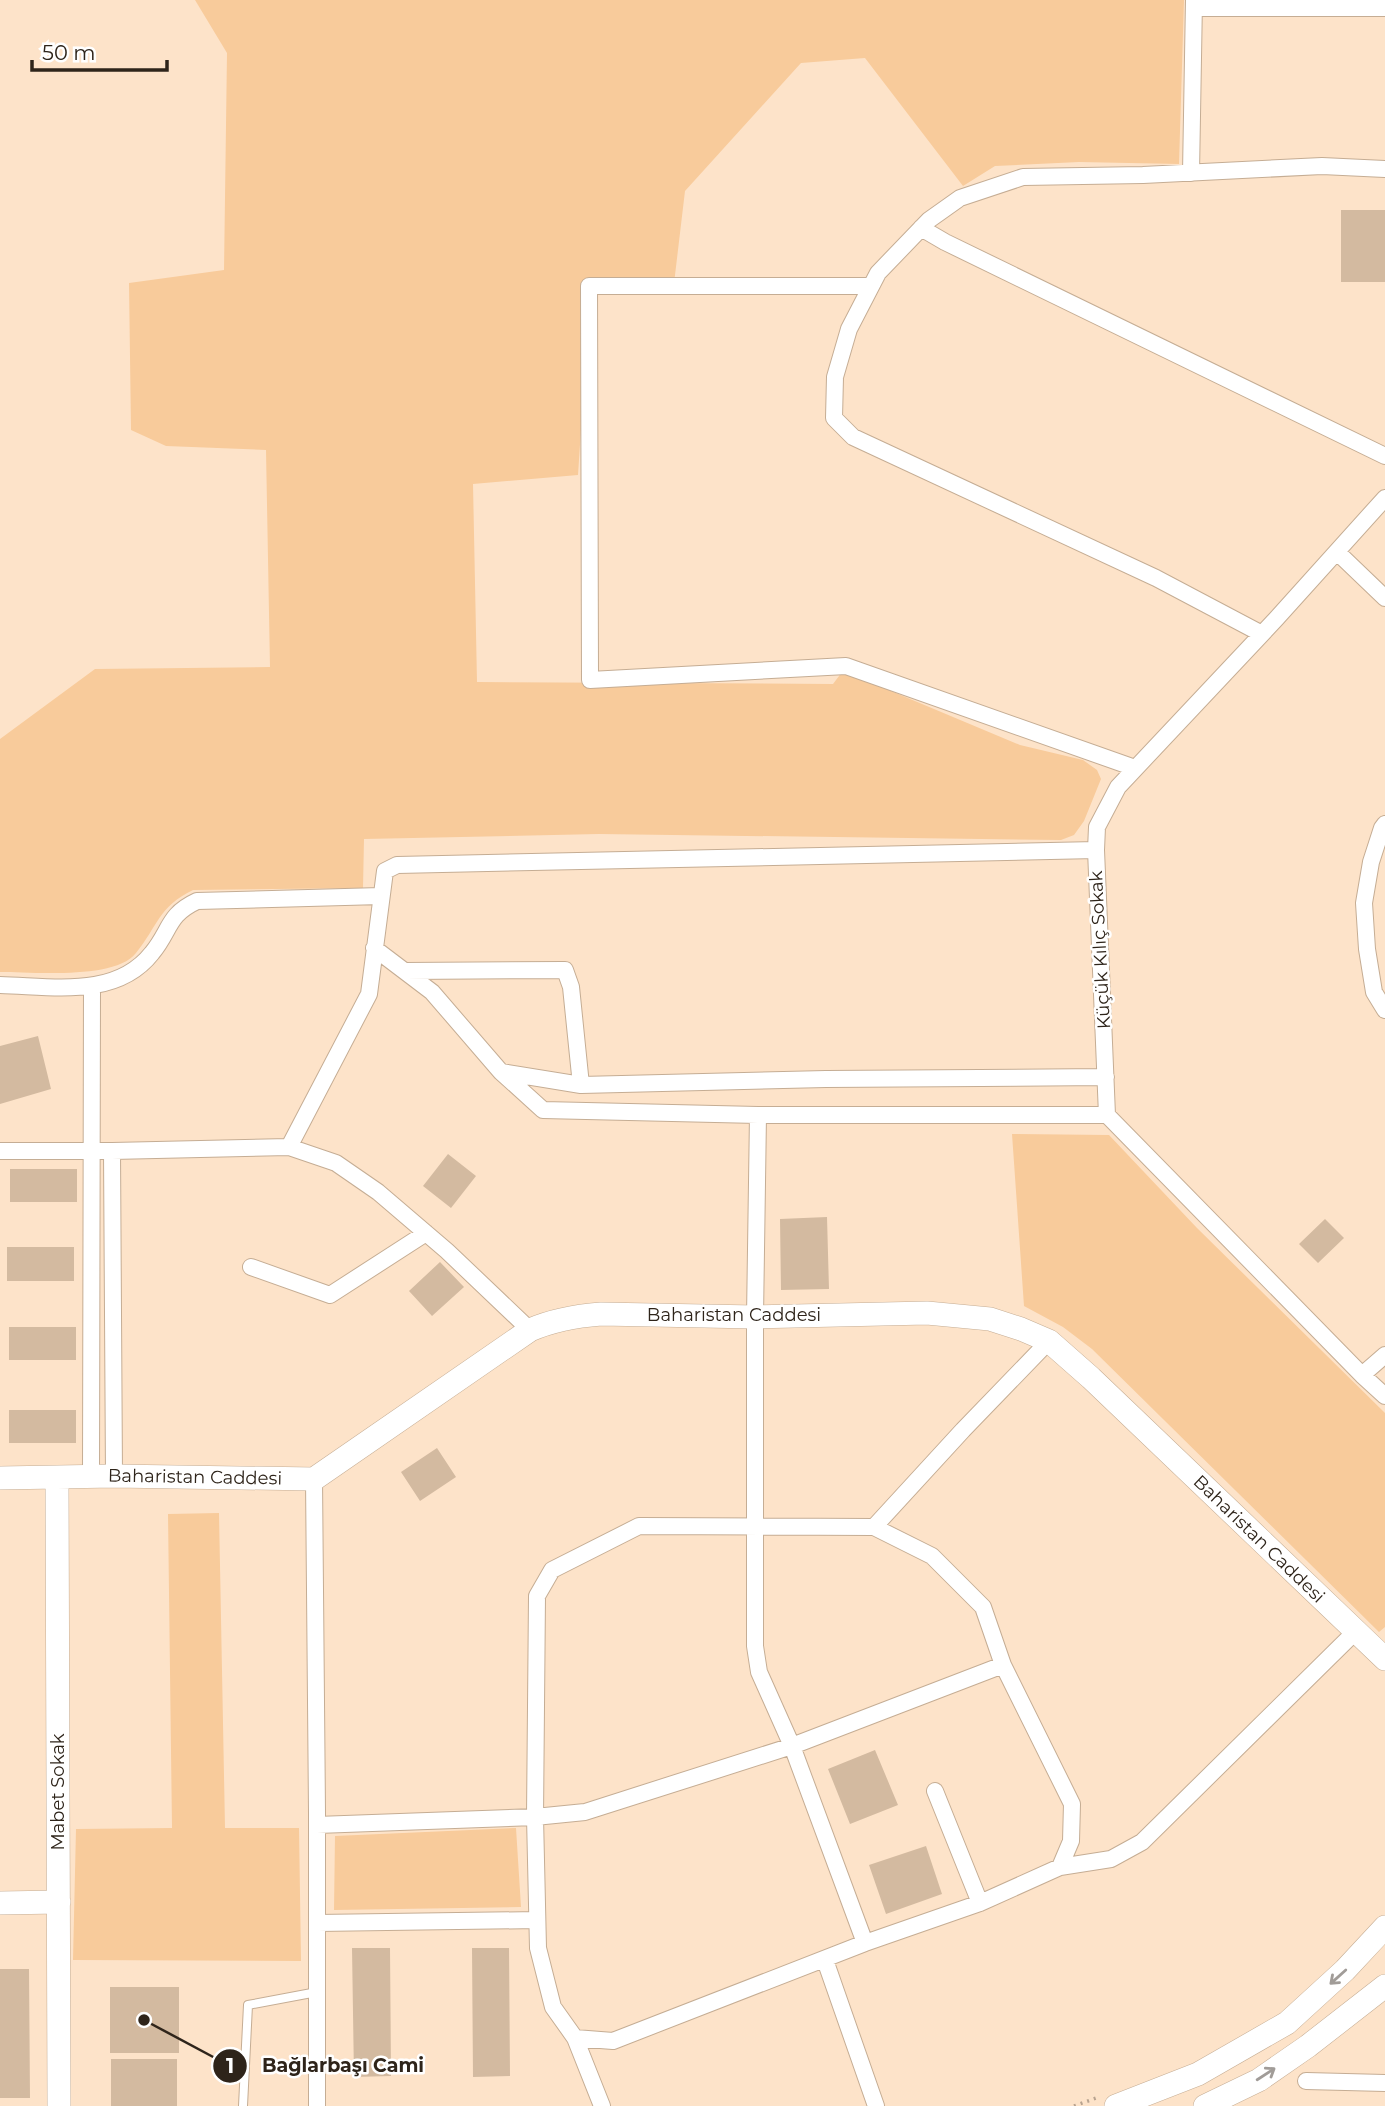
<svg xmlns="http://www.w3.org/2000/svg" width="1385" height="2106" viewBox="0 0 1385 2106" font-family="Montserrat,sans-serif">
  <rect width="100%" height="100%" fill="#fde3c9"/>
  <!-- green -->
  <path fill="#f8cb9b" d="M195,0H1184L1179,164L1079,162L995,166L963,186L865,58L801,63L685,191L673,292L590,291L578,475L473,484L477,682L833,684L842,672L872,683L1020,745L1083,760L1097,770L1101,779L1084,821L1074,835L1061,840L599,834L364,839L363,888L193,890C158,907 158,926 136,953C115,980 32,972 0,972V739L95,669L270,667L266,450L166,446L131,430L129,283L224,270L227,53Z
    M1012,1134L1109,1135L1197,1228L1385,1413V1627L1379,1632L1092,1349L1063,1327L1024,1306Z
    M219,1513L225,1828H299L301,1961L73,1960L76,1829L172,1828L168,1514Z
    M516,1828L521,1907L334,1910L335,1836Z"/>
  <!-- building -->
  <path fill="#d3baa0" d="M1341,210H1385V282H1341Z
    M38,1036L51,1089L0,1104V1046Z
    M448,1154L476,1176L451,1208L423,1186Z
    M10,1169H77V1202H10Z
    M827,1217L829,1289L781,1290L780,1219Z
    M1325,1219L1344,1238L1318,1263L1299,1244Z
    M7,1247H74V1281H7Z
    M440,1262L464,1287L432,1316L409,1291Z
    M9,1327H76V1360H9Z
    M9,1410H76V1443H9Z
    M437,1448L456,1477L420,1501L401,1472Z
    M875,1750L898,1805L850,1824L828,1769Z
    M926,1846L942,1894L886,1914L869,1865Z
    M352,1948H390L391,2076L354,2077Z
    M472,1948H509L510,2076L473,2077Z
    M0,1969H29L30,2098H0Z
    M110,1987H179V2053H110Z
    M111,2059H177V2106H111Z"/>
  <g fill="none" stroke-linecap="round" stroke-linejoin="round">
    <defs>
      <path id="lane" d="M243,2106L248,2005L317,1992"/>
      <path id="street" d="M1194,8H1385
        M1191,173L1194,0
        M921,228L945,242L1385,456
        M871,286H589L590,680L846,666L1135,768
        M1385,498L1276,619L1118,787L1097,827L1096,850L1107,1115L1362,1375L1385,1396
        M1337,552L1385,598
        M1262,634L1156,578L853,437L834,418L835,377L849,329L878,273L929,220L960,198L1023,177L1143,175L1322,166L1385,169
        M1385,824L1382,828L1371,862L1364,903L1367,949L1374,992L1385,1010
        M374,948L432,992L501,1072L543,1110L758,1115H1107
        M405,971L565,970L571,987L581,1085
        M0,985C52,986 116,999 152,953C171,930 167,915 197,901L381,896
        M501,1072L581,1085L826,1079L1106,1077
        M758,1115L755,1317V1646L759,1672L792,1746L865,1943L980,1903L1060,1867L1071,1841L1072,1804L1003,1665L792,1746L585,1812L535,1817L538,1948L553,2007L575,2038L613,2041L865,1943
        M289,1147L336,1163L378,1192L447,1251L530,1330
        M0,1151H112L289,1147L369,994L385,871L397,865L1096,850
        M112,1151L114,1476
        M251,1267L330,1295L426,1233
        M1362,1375L1385,1355
        M91,1476L92,986
        M314,1479L317,1812V2106
        M874,1527L963,1430L1049,1341
        M935,1791L980,1903
        M317,1825L535,1817L537,1596L552,1570L639,1526L874,1527L932,1556L983,1607L1003,1665
        M1060,1867L1111,1859L1142,1842L1356,1631
        M317,1923L537,1920
        M825,1960L876,2106
        M575,2038L602,2106
        M1306,2081L1385,2083"/>
      <path id="secondary" d="M57,1477L59,2106
        M0,1478L114,1476L314,1479L530,1330C553,1320 575,1316 601,1314L755,1317L927,1313L990,1319L1021,1329L1049,1341L1091,1378L1385,1659
        M0,1903L59,1902
        M1116,2106L1198,2074L1287,2023L1345,1970L1385,1927
        M1205,2106L1259,2080L1308,2046L1385,1986"/>
    </defs>
    <!-- lane casing -->
    <use href="#lane" stroke="#c5ad94" stroke-width="10"/>
    <!-- street casing -->
    <use href="#street" stroke="#c5ad94" stroke-width="18"/>
    <!-- secondary casing -->
    <use href="#secondary" stroke="#c5ad94" stroke-width="24"/>
    <!-- path -->
    <path stroke="#b8a38f" stroke-width="3.5" stroke-dasharray="2 5" stroke-linecap="butt" d="M1074,2106L1099,2097"/>
    <!-- lane -->
    <use href="#lane" stroke="#fff" stroke-width="8"/>
    <!-- street -->
    <use href="#street" stroke="#fff" stroke-width="16"/>
    <!-- secondary -->
    <use href="#secondary" stroke="#fff" stroke-width="23"/>
  </g>
  <!-- one-way arrows -->
  <defs><path id="oneway-shaft" d="M-6 0H5M1.5-3L5.5 0L1.5 3" fill="none" stroke-width="1.6" stroke-linecap="round" stroke-linejoin="round" transform="scale(1.75)"/></defs>
  <g stroke="#a19c98">
    <use href="#oneway-shaft" transform="translate(1338 1977) rotate(138)"/>
    <use href="#oneway-shaft" transform="translate(1266 2074) rotate(-33)"/>
  </g>
  <g text-anchor="middle" stroke-width="5" stroke-linejoin="round" paint-order="stroke">
    <!-- street labels -->
    <g font-size="18" fill="#2e241a" stroke="#fff">
      <text transform="translate(1100 950) rotate(-93)" y="6">Küçük Kılıç Sokak</text>
      <text x="734" y="1321">Baharistan Caddesi</text>
      <text transform="translate(195 1477) rotate(1)" y="6">Baharistan Caddesi</text>
      <text transform="translate(1259 1539) rotate(44)" y="6">Baharistan Caddesi</text>
      <text transform="translate(58 1792) rotate(-90)" y="6">Mabet Sokak</text>
    </g>
  </g>
  <!-- callouts -->
  <path fill="none" stroke="#2e241a" stroke-width="2.5" d="M144 2020L230 2066"/>
  <g fill="#2e241a" stroke="#fff" stroke-width="2.5">
    <circle cx="144" cy="2020" r="7"/>
    <circle cx="230" cy="2066" r="18"/>
  </g>
  <g font-size="21" text-anchor="middle" font-weight="bold" fill="#fff">
    <text x="230" y="2073">1</text>
  </g>
  <g font-size="19" text-anchor="middle" font-weight="bold" fill="#2e241a" stroke="#fff" stroke-width="5" stroke-linejoin="round" paint-order="stroke">
    <text x="343" y="2072">Bağlarbaşı Cami</text>
  </g>
  <!-- scale -->
  <path d="M32 60v10h135v-10" fill="none" stroke="#2e241a" stroke-width="3.5"/>
  <text x="42" y="60" font-size="21" fill="#2e241a" stroke="#ffffff" stroke-width="5" paint-order="stroke">50 m</text>
</svg>
